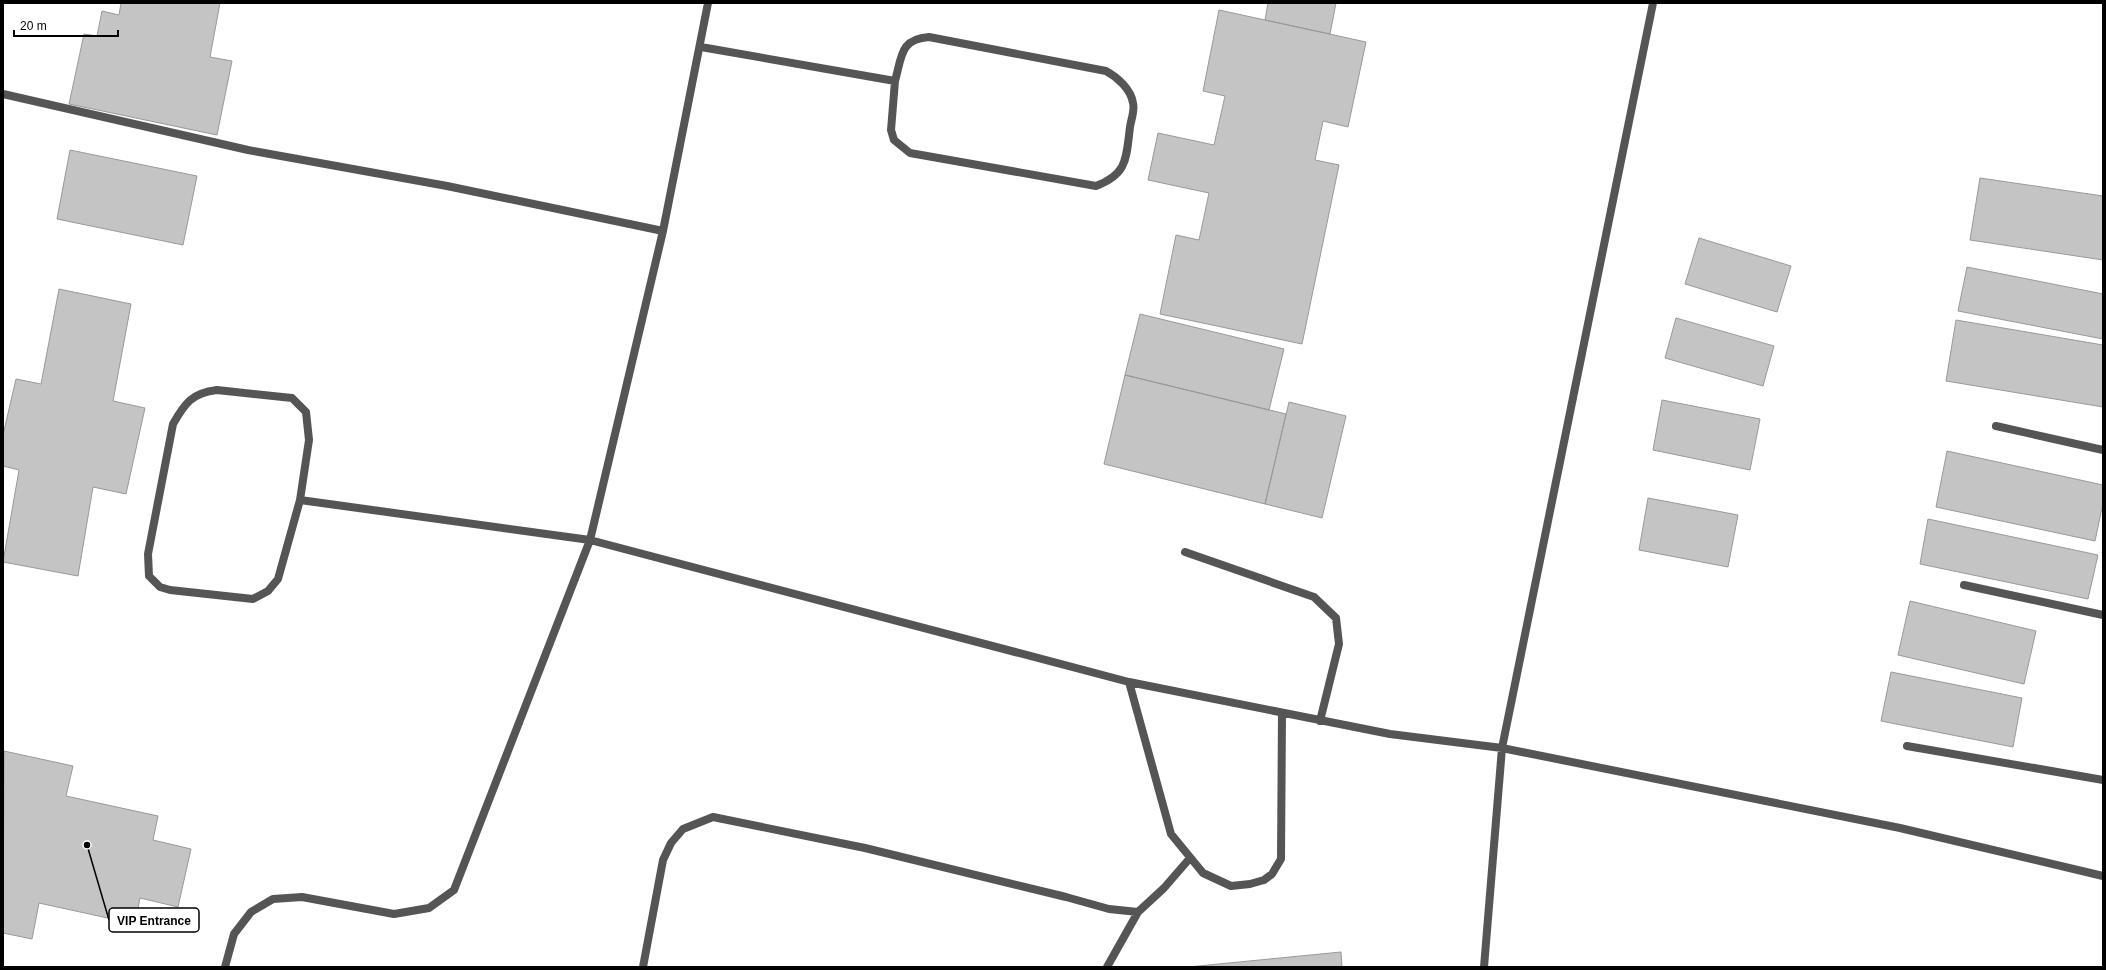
<svg xmlns="http://www.w3.org/2000/svg" width="2106" height="970" viewBox="0 0 2106 970" font-family="Arial,sans-serif">
  <rect width="100%" height="100%" fill="#fff"/>
  <!-- building -->
  <path fill="#c4c4c4" stroke="#999" d="M121,3H220L210,57L232,61L217,135L69,104L84,34L97,36L102,11L119,15Z
    M1268,3H1336L1330,34L1265,20Z
    M1219,10L1366,42L1348,127L1323,121L1315,160L1339,165L1302,344L1160,314L1176,235L1199,240L1209,193L1148,180L1158,133L1214,145L1225,96L1203,91Z
    M70,150L197,176L183,245L57,219Z
    M1980,178L2103,196V260L1970,240Z
    M1699,238L1791,266L1777,312L1685,284Z
    M1967,267L2103,294V339L1958,311Z
    M59,289L131,304L113,401L145,408L126,494L93,487L78,576L3,562L19,470L3,466V435L16,379L41,384Z
    M1140,314L1284,349L1269,410L1125,375Z
    M1676,318L1774,346L1763,386L1665,358Z
    M1956,320L2103,345V407L1946,381Z
    M1125,375L1286,414L1265,504L1104,464Z
    M1662,400L1760,419L1750,470L1653,450Z
    M1289,402L1346,416L1322,518L1265,504Z
    M1947,451L2103,485V503L2095,541L1936,507Z
    M1648,498L1738,515L1728,567L1639,550Z
    M1928,519L2098,555L2088,599L1920,564Z
    M1910,601L2036,631L2024,684L1898,655Z
    M1891,672L2022,698L2013,747L1881,721Z
    M4,751L73,766L66,796L158,816L153,840L191,849L178,907L140,898L135,924L39,903L32,939L3,933Z
    M1341,952L1342,967H1188Z"/>
  <g fill="none" stroke-linecap="round" stroke-linejoin="round">
    <!-- lane -->
    <path stroke="#555" stroke-width="8" d="M708,3L663,231L590,540L1129,682L1390,734L1502,748L1900,828L2103,876
      M701,47L895,81C902,56 900,39 929,37L1106,71C1117,77 1131,89 1133,103C1135,110 1131,120 1130,127C1126,158 1128,174 1096,186L910,153L894,140L891,130L895,81
      M3,94L248,150L447,186L663,231
      M1996,426L2103,450
      M1185,552L1314,597L1336,618L1339,644L1320,721
      M1964,585L2103,615
      M1129,682L1171,834L1203,873L1231,886L1250,884L1264,880L1272,874L1281,859L1282,713
      M1907,746L2103,780
      M225,967L234,934L251,912L273,899L302,897L394,914L429,908L454,890L590,540L300,500L309,440L306,412L292,398L217,390C192,393 185,403 173,424L148,554L149,576L160,587L170,590L253,599L268,591L278,579L300,500
      M643,967L663,860L671,843L683,829L713,817L865,848L1066,897L1109,909L1138,912L1164,888L1190,858
      M1107,967L1138,912
      M1484,967L1502,748L1653,3"/>
  </g>
  <!-- callouts -->
  <path fill="none" stroke="#000" stroke-width="1.5" d="M87 845L109 920"/>
  <circle fill="#000" stroke="#fff" stroke-width="1.5" cx="87" cy="845" r="4"/>
  <rect fill="#fff" stroke="#000" stroke-width="1.5" x="109" y="908" width="90" height="24" rx="4"/>
  <g font-size="12" text-anchor="middle" font-weight="bold" fill="#000">
    <text x="154" y="925">VIP Entrance</text>
  </g>
  <!-- border -->
  <rect width="2106" height="970" fill="none" stroke="#000000" stroke-width="8"/>
  <!-- scale -->
  <path d="M14 30v6h104v-6" fill="none" stroke="#000000" stroke-width="2"/>
  <text x="20" y="30" font-size="12" fill="#000000" stroke="#ffffff" stroke-width="3" paint-order="stroke">20 m</text>
</svg>
